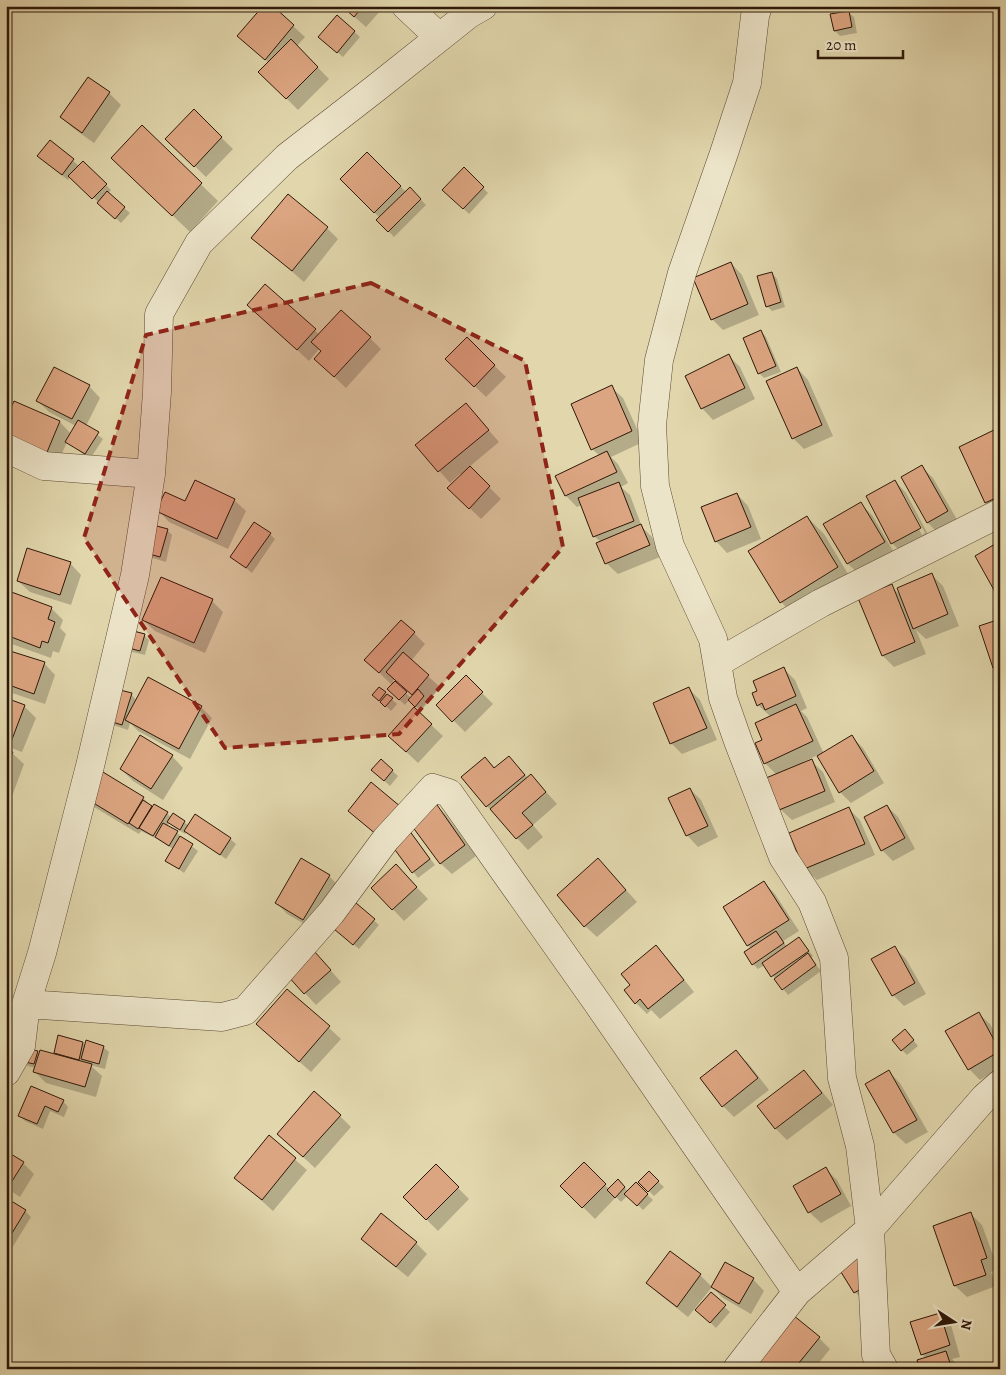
<svg xmlns="http://www.w3.org/2000/svg" width="1006" height="1375" viewBox="0 0 1006 1375" font-family="Alegreya,serif">
  <rect width="100%" height="100%" fill="#e1d6ac"/>
  <filter id="stains"><feTurbulence type="fractalNoise" baseFrequency=".004" numOctaves="4"/><feColorMatrix values="0 0 0 0 .2 0 0 0 0 .09 0 0 0 0 .02 0 0 0 .5 -.17"/></filter>
  <radialGradient id="worn" r=".72"><stop offset=".6" stop-color="#630" stop-opacity="0"/><stop offset="1" stop-color="#630" stop-opacity=".3"/></radialGradient>
  <!-- shadow -->
  <path fill="#0003" fill-rule="evenodd" d="M271,6L305,37L297,46L329,79L298,110L260,72L269,63L239,36Z
    M342,6H379L382,9L366,27Z
    M826,6H852V9L831,11Z
    M848,12L854,17L857,33L840,36L835,31L832,15Z
    M337,16L360,37L343,57L325,42Z
    M88,79L109,93L121,105L94,143L73,128L61,117Z
    M194,111L233,149L206,177L167,139Z
    M142,127L218,201L190,232L130,175Z
    M50,141L79,166L83,162L111,190L108,194L130,213L121,223L70,176L68,180L44,161Z
    M367,153L406,192L410,188L426,205L394,237L378,220L380,218L341,179Z
    M464,169L488,193L469,214L444,190Z
    M327,228L338,239L304,282L253,238Z
    M731,263L742,275L759,315L723,330L712,319Z
    M772,273L777,279L785,307L772,311L767,306Z
    M265,286L320,335L370,338L381,349L346,388L327,370L322,351L319,349L309,361L260,316Z
    M761,331L766,337L781,372L764,378L759,373Z
    M467,339L506,377L486,397L447,359Z
    M729,356L740,367L755,399L713,420L702,408Z
    M797,368L808,380L833,436L804,449L793,438Z
    M89,386L100,398L86,426L103,439L90,459L67,442L56,467L15,403L60,422L71,434L76,426L49,412L38,401Z
    M611,387L623,398L643,442L611,457L618,464L628,483L621,487L630,495L642,527L652,537L660,557L618,574L606,563L601,542L594,536L582,505L577,507L566,496L557,476L600,456L592,449Z
    M466,404L499,442L469,467L501,499L481,519L449,488L462,476L460,474L450,483L417,445Z
    M994,432L1000,438V512L997,513L986,502Z
    M922,467L933,478L959,523L939,534L928,523L903,477Z
    M895,481L906,493L931,540L904,555L892,543L868,496ZM901,493H903L925,533L922,535Z
    M737,494L748,506L761,539L727,553L716,541Z
    M234,500L246,511L228,549L169,522L158,510L185,503Z
    M860,503L872,515L895,554L860,575L848,564L825,524Z
    M807,517L824,534L854,584L798,619L781,602Z
    M167,530L172,535L166,562L149,557Z
    M270,534L275,539L252,573L232,557Z
    M70,563L81,575L71,605L30,592L18,581Z
    M932,575L943,586L959,626L926,639L916,630L926,654L894,667L883,656L860,599L891,586L901,596Z
    M6,592L51,608L63,620L60,628L66,634L59,653L53,651L51,658L6,642Z
    M212,601L223,612L205,653L155,631L143,620Z
    M1000,620V673L994,667Z
    M414,633L425,644L411,661L440,687L421,711L409,700L405,705L394,695L392,685L366,660ZM395,679L414,696L411,698L393,681Z
    M144,635L149,640L145,655L124,650Z
    M6,658L8,660L44,663L55,675L45,704L12,693L6,687Z
    M784,669L795,680L807,708L801,711L807,717L824,754L852,737L863,748L884,783L851,803L840,792L818,755L803,762L804,764L811,761L823,772L835,802L792,820L780,809L777,775L765,763L764,741L771,717L758,705L759,692Z
    M379,688L397,704L391,711L374,695Z
    M477,688L493,704L465,732L438,705Z
    M689,689L700,700L717,740L682,754L671,743Z
    M131,694L137,701L201,707L212,718L190,759L138,731L130,723L128,730L110,724Z
    M6,699L24,706L36,718L22,752L6,746Z
    M414,709L443,736L418,763L401,747Z
    M6,751L12,753L24,764L11,799L6,797Z
    M172,756L183,768L163,800L133,781L121,769Z
    M485,758L496,769L509,758L528,778L531,775L557,804L533,825L543,837L528,850L487,806Z
    M381,761L398,776L390,786L378,775Z
    M690,789L701,800L718,837L698,847L687,835Z
    M83,795L143,798L153,808L167,813L171,818L184,822L189,826L230,839L236,844L226,859L187,832L185,834L174,827L170,822L167,826L177,832L182,839L198,851L184,873L166,860L173,849L159,840L141,831L139,834L94,807Z
    M435,804L446,815L476,856L452,874L440,863L410,821L389,845L349,811Z
    M887,806L898,817L915,849L893,861L882,850Z
    M849,809L860,820L875,855L817,880L805,869Z
    M409,831L435,865L418,878L392,844Z
    M301,860L329,876L341,888L315,930L287,914L276,902Z
    M609,871L637,902L597,937L585,926Z
    M407,877L428,899L404,921L373,888Z
    M764,882L775,894L799,931L783,941L787,947L799,938L813,956L811,958L821,971L788,995L765,965L758,969L753,964L751,949L748,945Z
    M356,905L379,925L359,949L341,934Z
    M656,947L667,958L694,992L660,1019L651,1010L647,1014L636,1003L632,985Z
    M895,948L906,959L926,994L904,1006L893,995Z
    M325,964L341,982L316,1005L289,976Z
    M288,990L341,1039L311,1072L269,1035Z
    M978,1013L990,1024L1000,1042V1069L980,1080L969,1069Z
    M910,1036L918,1046L907,1055L902,1050Z
    M83,1043L86,1046L103,1047L109,1052L105,1069L90,1065L102,1076L96,1097L46,1083L35,1072L36,1068L28,1066L22,1060L37,1052L40,1055L59,1056L55,1052Z
    M736,1052L748,1063L769,1090L734,1117L723,1106Z
    M804,1071L815,1083L833,1105L787,1140L776,1129L759,1106Z
    M889,1072L900,1083L928,1132L906,1144L894,1133L867,1084Z
    M31,1087L63,1101L68,1107L64,1117L50,1111L43,1129L25,1121L19,1115Z
    M340,1116L351,1127L315,1168L290,1145Z
    M269,1137L307,1170L273,1211L236,1178Z
    M6,1153L23,1163L34,1174L20,1197L6,1188Z
    M584,1164L610,1190L618,1181L628,1191L636,1184L653,1200L643,1210L628,1195L621,1202L616,1197L595,1219L562,1186Z
    M436,1166L469,1199L438,1231L404,1197Z
    M826,1169L837,1180L851,1206L821,1223L809,1212Z
    M649,1173L664,1187L654,1196L640,1182Z
    M6,1204L25,1211L31,1217L12,1248L6,1244Z
    M971,1214L982,1225L998,1269L991,1272L996,1286L967,1297L955,1286L935,1226Z
    M362,1239L416,1243L427,1254L408,1277L374,1250Z
    M671,1253L700,1275L712,1287L688,1317L659,1294L648,1283Z
    M855,1253L860,1297L855,1292Z
    M6,1256L12,1261L6,1272Z
    M753,1279L764,1291L751,1314L723,1298L712,1287Z
    M711,1294L730,1312L716,1328L697,1310Z
    M939,1314L951,1325L960,1357L952,1359L957,1364L959,1369H922L926,1358L922,1354Z
    M819,1338L830,1349L814,1369H750Z"/>
  <!-- building -->
  <path fill="#dca581" stroke="#2e1808" d="M263,6H273L294,25L265,60L237,36Z
    M342,6H363L354,17Z
    M849,11L852,27L834,31L830,14Z
    M337,15L355,31L337,53L318,37Z
    M291,39L318,67L286,99L258,72Z
    M88,77L110,92L82,133L60,117Z
    M194,109L222,137L194,167L165,139Z
    M142,125L202,183L172,216L111,158Z
    M50,140L74,159L62,175L37,156Z
    M367,152L401,186L374,213L340,179Z
    M83,161L107,184L92,199L68,176Z
    M464,167L484,187L463,209L442,190Z
    M410,187L421,199L388,232L376,220Z
    M107,191L125,207L115,219L97,203Z
    M288,194L328,227L292,271L251,238Z
    M731,262L748,304L711,320L693,278Z
    M772,272L781,302L766,307L757,276Z
    M265,284L316,329L297,350L247,305Z
    M341,310L371,337L334,377L314,359L321,351L311,342Z
    M761,330L776,366L758,374L743,338Z
    M467,337L495,365L474,387L445,359Z
    M729,354L745,388L701,409L685,376Z
    M54,367L90,385L72,419L36,401Z
    M797,367L822,425L792,439L766,381Z
    M612,385L632,431L591,450L571,404Z
    M14,401L60,421L45,457L6,439V419Z
    M466,403L489,430L438,472L415,445Z
    M78,420L99,432L85,454L65,442Z
    M994,430L1000,443V496L985,503L959,447Z
    M607,451L617,472L565,496L555,476Z
    M922,465L948,511L927,523L901,477Z
    M470,466L490,486L469,509L447,488Z
    M195,480L235,499L217,539L156,511L165,492L185,501Z
    M895,480L921,528L891,544L866,496Z
    M619,482L634,521L593,537L578,498Z
    M737,493L751,527L715,542L701,507Z
    M861,502L885,542L847,564L823,524Z
    M807,516L838,567L780,603L748,551Z
    M254,522L271,533L246,568L230,557Z
    M149,524L168,529L160,557L142,552Z
    M641,524L650,545L605,564L596,543Z
    M1000,541V599H999L975,556Z
    M27,548L71,562L60,595L17,581Z
    M932,573L948,614L913,629L897,588Z
    M161,577L213,599L194,643L142,620Z
    M892,584L915,642L882,656L858,598Z
    M6,590L52,607L48,619L55,622L48,643L42,641L40,648L6,635Z
    M1000,619V665L993,668L979,626Z
    M401,620L415,632L379,673L364,660Z
    M122,628L145,634L140,651L117,645Z
    M10,651L45,662L34,694L6,684V661Z
    M403,652L429,675L412,695L386,672Z
    M784,667L796,696L765,710L762,703L757,706L752,693L757,691L753,681Z
    M466,675L483,692L452,722L436,705Z
    M148,677L202,706L179,749L125,720Z
    M395,681L407,692L399,700L387,689Z
    M379,687L386,692L379,701L372,695Z
    M689,687L707,728L670,744L653,703Z
    M112,688L132,693L122,725L103,719Z
    M418,689L424,696L415,707L408,700Z
    M387,694L393,698L385,707L380,702Z
    M6,698L25,705L11,742L6,740Z
    M796,704L813,741L764,764L755,743L762,740L755,723Z
    M414,707L432,724L406,752L388,736Z
    M140,735L173,755L151,789L120,769Z
    M852,735L874,771L839,793L817,756Z
    M6,749L13,752L6,770Z
    M509,756L525,775L486,807L461,777L485,757L494,768Z
    M381,759L393,770L384,781L371,770Z
    M812,759L825,791L779,810L766,778Z
    M98,769L144,797L128,824L82,796Z
    M531,774L546,792L522,813L533,825L516,839L490,809Z
    M371,782L401,807L377,835L348,811Z
    M690,788L708,826L686,836L668,798Z
    M143,800L152,806L138,829L129,823Z
    M435,802L465,845L440,864L409,822Z
    M154,804L168,812L153,836L139,828Z
    M887,805L905,838L881,851L864,817Z
    M849,807L865,844L804,869L789,833Z
    M173,813L185,821L180,830L167,822Z
    M195,814L231,838L220,855L184,831Z
    M163,823L178,831L169,846L155,837Z
    M409,830L430,859L412,873L390,843Z
    M180,836L193,844L179,869L165,861Z
    M301,858L330,875L303,920L275,903Z
    M598,858L626,890L584,927L557,895Z
    M396,864L417,887L392,910L371,888Z
    M764,881L789,920L747,946L723,907Z
    M356,903L375,919L353,945L334,929Z
    M776,931L784,943L752,965L744,952Z
    M799,937L809,951L771,977L762,963Z
    M656,945L684,980L648,1009L640,999L635,1004L624,990L630,985L621,974Z
    M895,946L915,983L892,996L871,959Z
    M314,951L331,970L304,994L287,975Z
    M808,953L816,965L782,990L774,979Z
    M287,989L330,1026L299,1062L256,1024Z
    M979,1012L1000,1051L968,1070L945,1031Z
    M905,1029L914,1040L901,1051L892,1040Z
    M58,1035L83,1042L79,1060L54,1053Z
    M86,1040L104,1046L99,1064L81,1059Z
    M25,1048L38,1051L34,1064L21,1061Z
    M40,1050L92,1064L85,1087L33,1072Z
    M736,1050L758,1078L722,1107L700,1078Z
    M804,1070L822,1093L775,1129L757,1106Z
    M889,1070L917,1120L893,1133L865,1084Z
    M31,1086L64,1100L58,1112L45,1106L37,1124L18,1116Z
    M314,1091L341,1115L303,1157L277,1134Z
    M269,1135L296,1158L262,1200L234,1178Z
    M1000,1138V1149L996,1139Z
    M6,1151L24,1162L9,1186L6,1185Z
    M584,1162L606,1184L582,1208L560,1186Z
    M436,1164L459,1187L426,1220L403,1197Z
    M826,1167L841,1194L808,1213L793,1186Z
    M649,1171L659,1181L648,1192L638,1182Z
    M618,1179L625,1187L615,1198L607,1190Z
    M636,1182L648,1194L637,1206L624,1194Z
    M8,1199L26,1210L6,1243V1202Z
    M971,1212L987,1258L981,1260L986,1275L954,1286L933,1226Z
    M381,1213L417,1242L396,1267L361,1239Z
    M670,1251L701,1274L677,1307L646,1283Z
    M855,1252L874,1281L854,1293L836,1264Z
    M725,1262L754,1278L739,1304L711,1287Z
    M711,1292L726,1305L710,1323L695,1310Z
    M940,1313L950,1345L921,1355L910,1322Z
    M793,1315L820,1337L794,1369H748Z
    M946,1351L952,1369H920L917,1360Z"/>
  <g fill="none" stroke-linecap="round" stroke-linejoin="round">
    <defs>
      <path id="street" d="M406,6L439,37
        M758,6L755,16L747,83L724,153L682,273L659,360L652,425L655,486L670,546L713,639L723,698L738,741L783,857L812,902L834,958L842,1078L860,1146L870,1229L876,1355L884,1369
        M6,448L44,466L151,474
        M717,663L821,603L1000,513
        M26,1004L222,1017L245,1011L331,913L386,839L433,788L449,793L596,1001L797,1292
        M6,1072L21,1046L26,1004L42,953L90,766L135,575L151,474L157,392L159,314L199,243L287,157L376,88L469,14L483,6
        M737,1369L797,1292L870,1229L985,1097L1000,1084"/>
    </defs>
    <!-- street casing -->
    <use href="#street" stroke="#5b4831" stroke-width="29"/>
    <!-- street -->
    <use href="#street" stroke="#ece4c9" stroke-width="28"/>
  </g>
  <!-- marked area -->
  <path fill="#8f2418" fill-opacity="0.2" stroke="#8f2418" stroke-width="4" stroke-dasharray="10 6" stroke-linejoin="round" d="M371,283L525,361L563,547L399,734L225,748L84,538L146,335Z"/>
  <!-- margin -->
  <rect width="1006" height="1375" fill="none" stroke="#e1d6ac" stroke-width="25"/>
  <rect x="8" y="8" width="991" height="1360" fill="none" stroke="#2e1808" stroke-width="2.5"/>
  <rect x="12" y="12" width="981" height="1350" fill="none" stroke="#2e1808"/>
  <!-- north arrow -->
  <g transform="translate(954 1322) rotate(102)" stroke="#ece4c9" stroke-width="4" paint-order="stroke">
  <path d="M0-4L9 19L0 12L-9 19Z" fill="#2e1808"/>
  <text y="-8" font-size="14" font-weight="bold" text-anchor="middle" fill="#2e1808">N</text>
  </g>
  <!-- scale -->
  <path d="M818 50v8h85v-8" fill="none" stroke="#2e1808" stroke-width="2.5"/>
  <text x="826" y="50" font-size="15" fill="#2e1808" stroke="#ece4c9" stroke-width="4" paint-order="stroke">20 m</text>
  <rect width="100%" height="100%" filter="url(#stains)"/>
  <rect width="100%" height="100%" fill="url(#worn)"/>
</svg>
